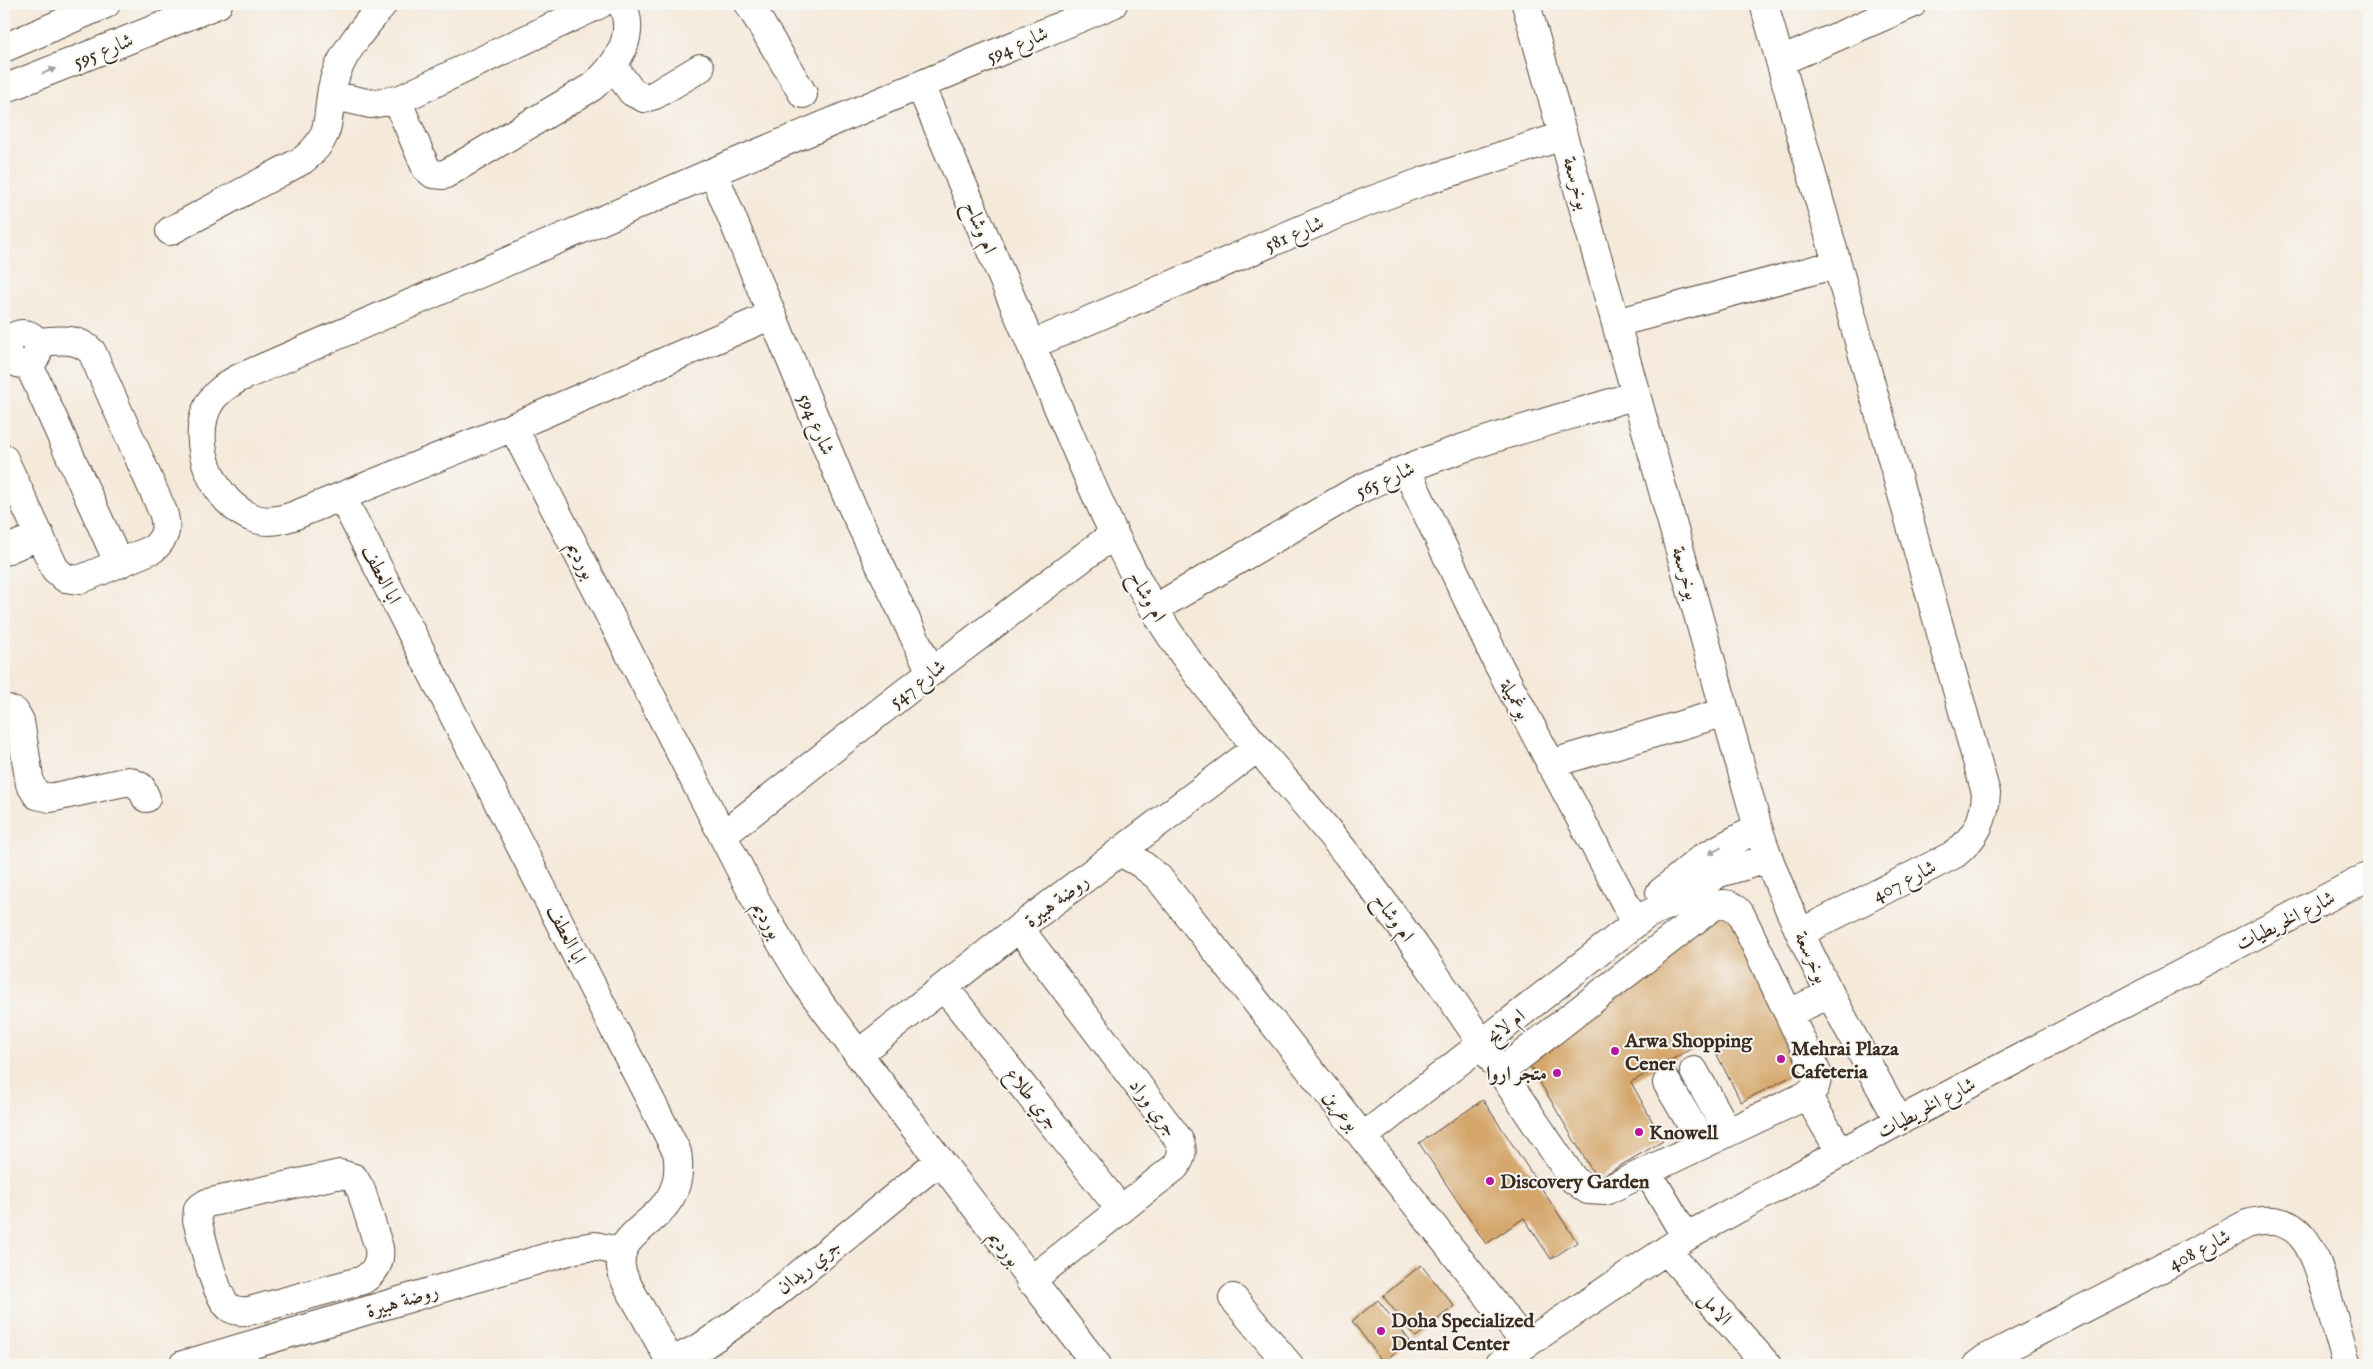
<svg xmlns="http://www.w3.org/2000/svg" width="2373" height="1369" viewBox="0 0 2373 1369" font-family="'IM FELL English',Amiri,serif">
  <rect width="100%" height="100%" fill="#f6f6f2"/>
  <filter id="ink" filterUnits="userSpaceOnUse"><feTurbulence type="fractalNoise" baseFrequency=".02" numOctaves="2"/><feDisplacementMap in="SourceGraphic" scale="10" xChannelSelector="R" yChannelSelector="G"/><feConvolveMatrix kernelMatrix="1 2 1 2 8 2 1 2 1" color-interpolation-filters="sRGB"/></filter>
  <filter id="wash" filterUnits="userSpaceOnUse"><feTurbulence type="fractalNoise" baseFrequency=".0096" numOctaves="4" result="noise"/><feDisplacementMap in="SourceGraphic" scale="20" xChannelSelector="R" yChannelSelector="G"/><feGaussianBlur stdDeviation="1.12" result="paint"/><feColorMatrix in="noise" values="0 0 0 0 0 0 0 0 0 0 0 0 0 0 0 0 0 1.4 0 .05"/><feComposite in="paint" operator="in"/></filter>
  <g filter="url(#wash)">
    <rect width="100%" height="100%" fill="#f5e9da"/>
    <g id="blocks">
      <!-- building -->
      <path fill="#d4a66a" d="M1726,907L1810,1067L1741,1102L1709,1039L1631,1082L1663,1141L1597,1179L1528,1062Z
        M1483,1100L1577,1242L1551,1259L1524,1218L1486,1244L1419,1143Z
        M1421,1265L1454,1306L1416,1337L1383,1296Z
        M1378,1300L1410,1341L1383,1362L1352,1321Z"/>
    </g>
  </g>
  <g filter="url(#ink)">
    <use href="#blocks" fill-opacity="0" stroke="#57473a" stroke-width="1"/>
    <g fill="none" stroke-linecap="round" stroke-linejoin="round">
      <defs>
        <path id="minor" d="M749,4L803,94
          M1526,4L1758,828C1792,931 1847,1026 1899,1121
          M1764,4L1986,793C1985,820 1975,838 1955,854L1800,933
          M4,48L106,4
          M1781,61L1912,4
          M613,66L632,92L644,98L655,95L700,68
          M920,85C965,191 1011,298 1057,405C1087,474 1115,544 1154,609C1209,702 1287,777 1353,862C1432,964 1501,1074 1574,1180L1588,1190L1605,1191L1807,1095L1815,1087L1818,1075L1741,915C1733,902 1720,901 1708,910L1500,1072
          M4,89L218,4
          M331,95L371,104L401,99L600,4
          M397,100L426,168L433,174L444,175L592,87C617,66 637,36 622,4
          M713,172L847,496L931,672
          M170,231L303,160C339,132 323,110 336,74C345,49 367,24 383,4
          M772,315L513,427L293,516C281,520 269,523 256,519C214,506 188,442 209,404C215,393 226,386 237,379L713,172L1113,4
          M1616,323L1837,264
          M8 349a15 15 0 1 1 30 0a15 15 0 1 1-30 0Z
          M1031,345L1359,205L1427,180L1563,136
          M28,363L119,564
          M513,427L760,908L806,984L858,1054L1097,1365
          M4,459L55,569L65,578L79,580L153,549C166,538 168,528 163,512L92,352C77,336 57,341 37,342
          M1406,469L1499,666L1636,923
          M342,497L677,1152C689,1223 615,1222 621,1267C623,1280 631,1291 637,1302C649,1323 661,1344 672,1365
          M4,551L40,535
          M1154,609L1352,493C1441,449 1541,425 1636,395
          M4,708L15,712L20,721L30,784L37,795L50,798L129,781L141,787L146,798
          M1550,764L1725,712
          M723,835L931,672L1114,534
          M1120,852L1140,863L1158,877L1526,1344
          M1660,893L1702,858L1758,828
          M1019,928L1177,1137C1184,1147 1183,1157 1175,1167L1030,1281
          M944,987L1121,1210
          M1789,1013L1830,994
          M858,1054L1019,928L1257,748
          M1694,1071L1728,1132
          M1667,1083L1703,1144
          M1807,1095L1841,1153
          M1363,1137L1646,915L1672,903L1719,873L1768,859
          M1647,1171L1686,1237
          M340,1174L354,1178L361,1190L379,1248C381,1263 375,1272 363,1280L253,1310C245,1312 237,1312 230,1308C216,1299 202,1238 197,1220L198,1209L207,1203Z
          M1666,1250L1767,1365
          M1233,1298L1289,1365
          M670,1362L701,1347L758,1308L939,1161
          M183,1365L575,1249L595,1246L622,1252
          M1499,1365L1526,1344L1686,1237L1899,1121L2369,876
          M1977,1365L1985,1359L2247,1224C2304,1208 2315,1255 2328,1298C2334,1321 2341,1343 2347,1365"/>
      </defs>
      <!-- minor casing -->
      <use href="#minor" stroke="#57473a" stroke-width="30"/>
      <!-- minor -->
      <use href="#minor" stroke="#fff" stroke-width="28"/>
    </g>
    <!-- one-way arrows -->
    <defs><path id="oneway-solid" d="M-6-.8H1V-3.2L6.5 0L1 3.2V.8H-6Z" transform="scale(1.25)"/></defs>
    <g fill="#a79f9a">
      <use href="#oneway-solid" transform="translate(49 71) rotate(-22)"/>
      <use href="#oneway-solid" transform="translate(1715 851) rotate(152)"/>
    </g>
  </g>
  <!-- markers -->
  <g fill="#b5179e" stroke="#f6f6f2" stroke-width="2">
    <circle cx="1615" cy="1051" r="5"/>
    <circle cx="1781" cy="1059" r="5"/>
    <circle cx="1557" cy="1073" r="5"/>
    <circle cx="1639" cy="1132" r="5"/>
    <circle cx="1490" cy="1181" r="5"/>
    <circle cx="1381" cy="1331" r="5"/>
  </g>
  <g text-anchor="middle" stroke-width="4" stroke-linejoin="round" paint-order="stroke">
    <!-- street labels -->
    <g font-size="20" fill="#3b2a1e" stroke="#f6f6f2">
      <text transform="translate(1017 44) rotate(-23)" y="7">شارع 594</text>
      <text transform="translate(103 50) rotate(-22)" y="7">شارع 595</text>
      <text transform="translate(1577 183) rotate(74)" y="7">بوخرسعة</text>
      <text transform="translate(981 227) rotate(67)" y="7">ام وشاح</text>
      <text transform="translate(1294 233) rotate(-23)" y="7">شارع 581</text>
      <text transform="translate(817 424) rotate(67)" y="7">شارع 594</text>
      <text transform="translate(1385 479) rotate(-24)" y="7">شارع 565</text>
      <text transform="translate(582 560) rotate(63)" y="7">بورديم</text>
      <text transform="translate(1686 573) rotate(74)" y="7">بوخرسعة</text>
      <text transform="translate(382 574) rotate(63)" y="7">ابا العطف</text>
      <text transform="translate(1148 596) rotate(60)" y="7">ام وشاح</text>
      <text transform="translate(917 683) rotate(-38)" y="7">شارع 547</text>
      <text transform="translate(1516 699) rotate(62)" y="7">بوغميلة</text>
      <text transform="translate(1904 880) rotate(-27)" y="7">شارع 407</text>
      <text transform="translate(1056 900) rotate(-37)" y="7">روضة هبيرة</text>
      <text transform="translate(1394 917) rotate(54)" y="7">ام وشاح</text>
      <text transform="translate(768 920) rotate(61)" y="7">بورديم</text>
      <text transform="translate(2285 920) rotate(-27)" y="7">شارع الخريطيات</text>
      <text transform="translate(567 934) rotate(63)" y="7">ابا العطف</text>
      <text transform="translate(1812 957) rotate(65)" y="7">بوخرسعة</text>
      <text transform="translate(1505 1026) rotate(-38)" y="7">ام لايح</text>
      <text transform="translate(1033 1098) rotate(51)" y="7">جري طلاع</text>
      <text transform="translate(1154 1107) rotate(53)" y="7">جري وراد</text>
      <text transform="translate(1926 1107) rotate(-28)" y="7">شارع الخريطيات</text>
      <text transform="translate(1342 1110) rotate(52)" y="7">بوعرين</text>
      <text transform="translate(1005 1248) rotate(53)" y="7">بورديم</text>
      <text transform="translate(2199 1249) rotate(-27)" y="7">شارع 408</text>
      <text transform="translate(808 1266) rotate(-39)" y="7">جري ريدان</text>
      <text transform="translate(402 1300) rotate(-17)" y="7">روضة هبيرة</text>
      <text transform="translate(1716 1308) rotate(49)" y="7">الامل</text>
    </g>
    <!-- poi labels -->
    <g font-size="20" font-weight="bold" fill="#3b2a1e" stroke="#f6f6f2" text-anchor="start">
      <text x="1625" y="1047">Arwa Shopping<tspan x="1625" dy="23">Cener</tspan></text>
      <text x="1791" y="1055">Mehrai Plaza<tspan x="1791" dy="23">Cafeteria</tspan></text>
      <text x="1547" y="1080" text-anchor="end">متجر اروا</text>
      <text x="1649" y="1139">Knowell</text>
      <text x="1500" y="1188">Discovery Garden</text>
      <text x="1391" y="1327">Doha Specialized<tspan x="1391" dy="23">Dental Center</tspan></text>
    </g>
  </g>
  <!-- margin -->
  <rect width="2373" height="1369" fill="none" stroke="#f6f6f2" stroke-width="20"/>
</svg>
